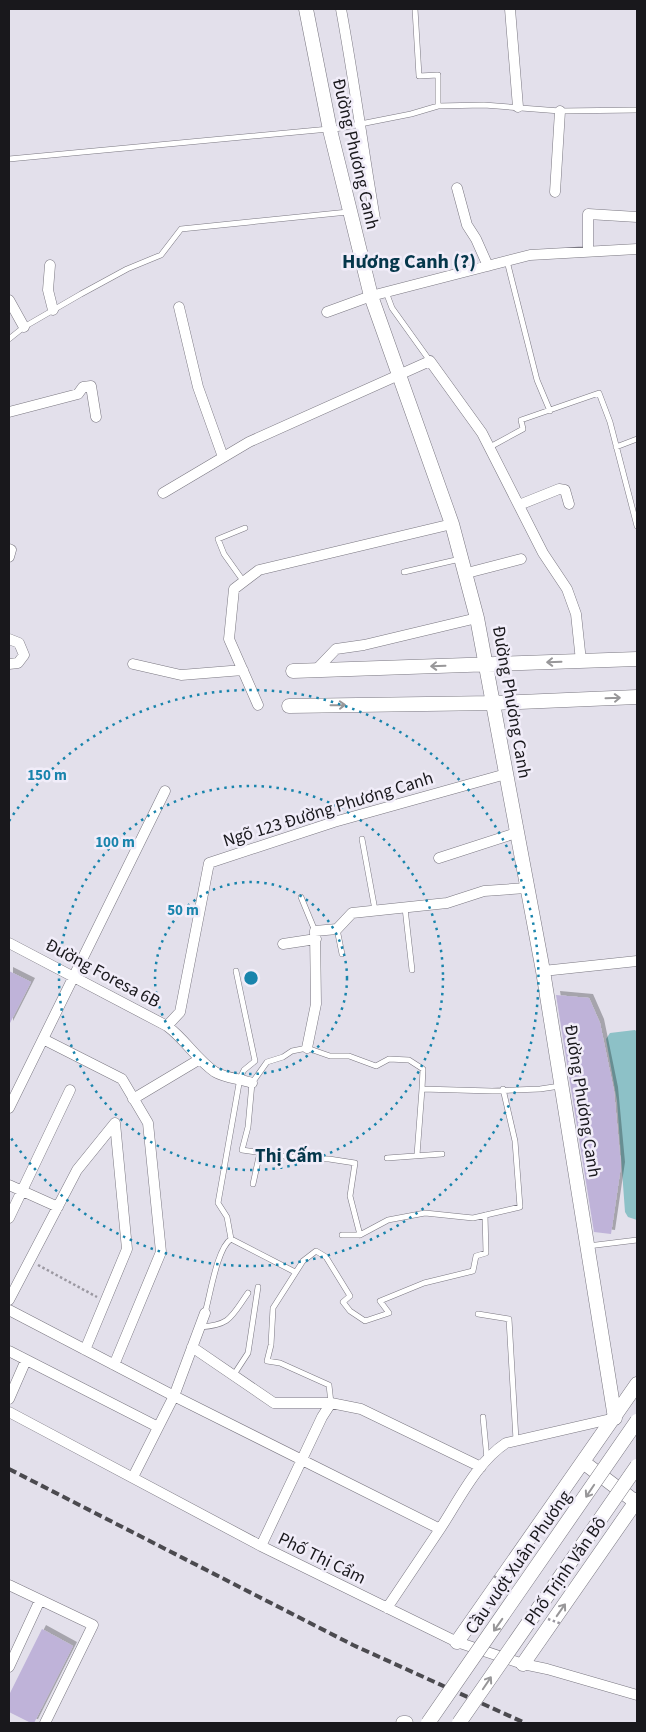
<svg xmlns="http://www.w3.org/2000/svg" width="646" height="1732" viewBox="0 0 646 1732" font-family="'Source Sans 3',sans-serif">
  <defs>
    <filter id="shadow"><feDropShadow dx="4" dy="-4" stdDeviation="0" flood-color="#0004"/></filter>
  </defs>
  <rect width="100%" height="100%" fill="#e3e0eb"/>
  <!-- water -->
  <path fill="#8dc1c7" d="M635,1030L637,1032V1220L628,1217L625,1212L617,1101L606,1039L610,1033Z"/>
  <!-- building -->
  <path fill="#bfb3d9" filter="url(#shadow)" d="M9,971L31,982L9,1025Z
    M556,995L589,998L600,1023L614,1091L621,1166L611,1234L594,1232Z
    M42,1629L73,1646L34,1723H31L9,1712V1695Z"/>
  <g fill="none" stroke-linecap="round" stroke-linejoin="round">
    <defs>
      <path id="lane" d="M415,9L419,76L438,75V106
        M330,130L411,114L438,106L484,105L560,111L637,110
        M9,159L329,129
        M507,261L537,380L550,411
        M386,292L392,308L430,361
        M9,339L24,327L81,294L127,269L161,255L181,229L348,212
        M490,447L523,429L521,420L599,393L610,422L637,526
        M616,447L637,439
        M404,572L460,559
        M244,582L224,554L218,539L245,528
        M362,839L375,910
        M301,897L315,931
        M405,908L412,970
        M337,929L342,954
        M236,971L255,1061L244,1070L240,1078L218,1203L227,1217L231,1239L295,1272
        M417,1155L422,1089
        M387,1158L442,1154
        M253,1184L260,1152
        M342,1235H360
        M360,1235L350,1196L355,1163L329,1159L297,1158L242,1150L248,1127L252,1083L267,1062L283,1057L292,1051L307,1048L330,1056H349L376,1066L389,1059L409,1060L423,1069L422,1089L492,1091L540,1089L560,1086
        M360,1235L388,1220L425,1213L473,1218L520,1207L515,1141L503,1089
        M588,1246L637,1240
        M205,1313C210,1296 217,1248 231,1239
        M478,1314L509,1319L516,1440
        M200,1327C231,1325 231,1317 248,1293
        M233,1376L248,1353L258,1287
        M331,1403L329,1385L280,1363L267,1361L271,1345L273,1308L303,1261L316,1251L326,1257L350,1296L343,1302L350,1311L365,1321L389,1313L380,1301L424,1283L473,1271L476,1256L486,1253L485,1215
        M483,1417L487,1459"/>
      <path id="street" d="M341,9C354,79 363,149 375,219
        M510,9L518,107
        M457,188L467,225L476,239L488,266
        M555,192L560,111
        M588,251V214L637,217
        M50,265L48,290L53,310
        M9,300L24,327
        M179,307L198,387L223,457
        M327,312L371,296L530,255L637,249
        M9,412L78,394L83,387L91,386L96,417
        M163,493L249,442L430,361L482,433L543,553L567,589L576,614L581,661
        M519,505L559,489L565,490L569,504
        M9,549L11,550L9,557
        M467,573L521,559
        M9,639L19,643L24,655L18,663L9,664
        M133,664L181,675L243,670
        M315,671L336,649L364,645L477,618
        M258,705L229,639L234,589L259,570L452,524
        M439,858L516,833
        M9,943L167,1026C185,1039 196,1059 215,1072C225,1078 241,1079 252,1083
        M283,944L316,939
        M543,971L637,961
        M167,1026L180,1012L209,863L334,822L506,774
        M43,1039L122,1079L148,1123L161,1252L114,1365
        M307,1048L316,1004L315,931L337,929L352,913L447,903L484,891L526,888
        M133,1099L200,1059
        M9,1108L165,791
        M9,1185L58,1207
        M9,1218L70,1090
        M9,1300L77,1170L115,1123
        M9,1310L174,1396L440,1529L387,1608
        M192,1347L274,1403H331L361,1409L481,1467
        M85,1350L127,1249L115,1123
        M9,1351L158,1427
        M9,1399L26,1360
        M9,1412L261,1546L457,1642L523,1664L547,1669L637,1695
        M133,1477L174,1396L205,1313
        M440,1529C459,1500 477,1462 506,1443L615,1418
        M261,1546L322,1417L331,1403
        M9,1585L93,1625L45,1723
        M9,1667L40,1600"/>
      <path id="secondary" d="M306,9L330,130L371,296L452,524L477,618L543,971L615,1418
        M293,671L637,659
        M289,706L494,703L637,697
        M583,1462L637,1503
        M457,1642L637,1384
        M523,1664L637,1500
        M403,1723H406"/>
    </defs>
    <!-- lane casing -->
    <use href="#lane" stroke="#7a7781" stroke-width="6"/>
    <!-- street casing -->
    <use href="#street" stroke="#7a7781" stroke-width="11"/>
    <!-- secondary casing -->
    <use href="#secondary" stroke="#7a7781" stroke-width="15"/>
    <!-- path -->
    <path stroke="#9b98a1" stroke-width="2.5" stroke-dasharray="2.5 2.5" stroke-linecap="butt" d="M38,1265L97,1297"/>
    <!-- lane -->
    <use href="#lane" stroke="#fff" stroke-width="5"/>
    <!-- street -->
    <use href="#street" stroke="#fff" stroke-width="10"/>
    <!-- secondary -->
    <use href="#secondary" stroke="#fff" stroke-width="14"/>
    <!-- rail -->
    <path stroke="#4b4a4f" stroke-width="4" stroke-dasharray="8 4" stroke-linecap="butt" d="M9,1469L353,1645L525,1723"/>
    <defs>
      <path id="secondary-bridge" d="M428,1723L637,1421
        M459,1723L637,1466"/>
    </defs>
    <!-- secondary-bridge casing -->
    <use href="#secondary-bridge" stroke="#7a7781" stroke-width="15" stroke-linecap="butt"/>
    <!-- path-bridge -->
    <path stroke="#9b98a1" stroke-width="2.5" stroke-dasharray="2.5 2.5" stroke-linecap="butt" d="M494,1576L509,1587
      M548,1619L562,1624"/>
    <!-- secondary-bridge -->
    <use href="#secondary-bridge" stroke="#fff" stroke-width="14"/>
  </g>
  <!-- one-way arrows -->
  <defs><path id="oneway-shaft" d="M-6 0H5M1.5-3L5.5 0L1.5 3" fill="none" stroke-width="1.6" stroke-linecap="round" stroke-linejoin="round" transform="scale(1.25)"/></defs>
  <g stroke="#989799">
    <use href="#oneway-shaft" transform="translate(554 662) rotate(178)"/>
    <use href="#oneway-shaft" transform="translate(438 666) rotate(178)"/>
    <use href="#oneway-shaft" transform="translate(613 698) rotate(-2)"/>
    <use href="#oneway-shaft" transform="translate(338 705) rotate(-1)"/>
    <use href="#oneway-shaft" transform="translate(590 1491) rotate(124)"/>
    <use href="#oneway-shaft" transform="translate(561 1610) rotate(-55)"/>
    <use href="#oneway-shaft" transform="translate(498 1625) rotate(125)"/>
    <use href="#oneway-shaft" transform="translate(487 1683) rotate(-56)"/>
  </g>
  <!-- distance rings -->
  <g fill="none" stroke="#1984ac" stroke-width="2.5" stroke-dasharray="2.5 5">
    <circle cx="251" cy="978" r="96"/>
    <circle cx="251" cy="978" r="192"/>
    <path d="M9 821A288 288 0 1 1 9 1135"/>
  </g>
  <g text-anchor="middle" stroke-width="5" stroke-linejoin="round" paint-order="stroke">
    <!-- street labels -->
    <g font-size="18" fill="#19181c" stroke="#f1edf9">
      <text transform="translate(356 154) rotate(77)" y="6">Đường Phương Canh</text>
      <text transform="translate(512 702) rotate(80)" y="6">Đường Phương Canh</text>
      <text transform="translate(328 809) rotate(-17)" y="6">Ngõ 123 Đường Phương Canh</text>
      <text transform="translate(103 973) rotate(28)" y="6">Đường Foresa 6B</text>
      <text transform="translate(583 1101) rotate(81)" y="6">Đường Phương Canh</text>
      <text transform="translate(322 1558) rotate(26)" y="6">Phố Thị Cẩm</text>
      <text transform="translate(518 1562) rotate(-55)" y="6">Cầu vượt Xuân Phương</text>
      <text transform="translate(565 1571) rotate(-55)" y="6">Phố Trịnh Văn Bô</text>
    </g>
    <!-- neighbourhood labels -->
    <g font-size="19" font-weight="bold" fill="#05374b" stroke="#f1edf9">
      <text x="289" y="1162">Thị Cấm</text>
    </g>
    <!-- quarter labels -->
    <g font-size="20" font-weight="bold" fill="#05374b" stroke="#f1edf9">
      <text x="409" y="268">Hương Canh (?)</text>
    </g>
  </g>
  <circle cx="251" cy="978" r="8" fill="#1984ac" stroke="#f1edf9" stroke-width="2.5"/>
  <g font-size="15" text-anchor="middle" font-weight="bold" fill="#1984ac" stroke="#f1edf9" stroke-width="5" stroke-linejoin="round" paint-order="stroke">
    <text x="47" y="780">150 m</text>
    <text x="115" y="847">100 m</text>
    <text x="183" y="915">50 m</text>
  </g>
  <!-- border -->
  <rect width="646" height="1732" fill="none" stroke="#19181c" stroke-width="20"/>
</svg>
